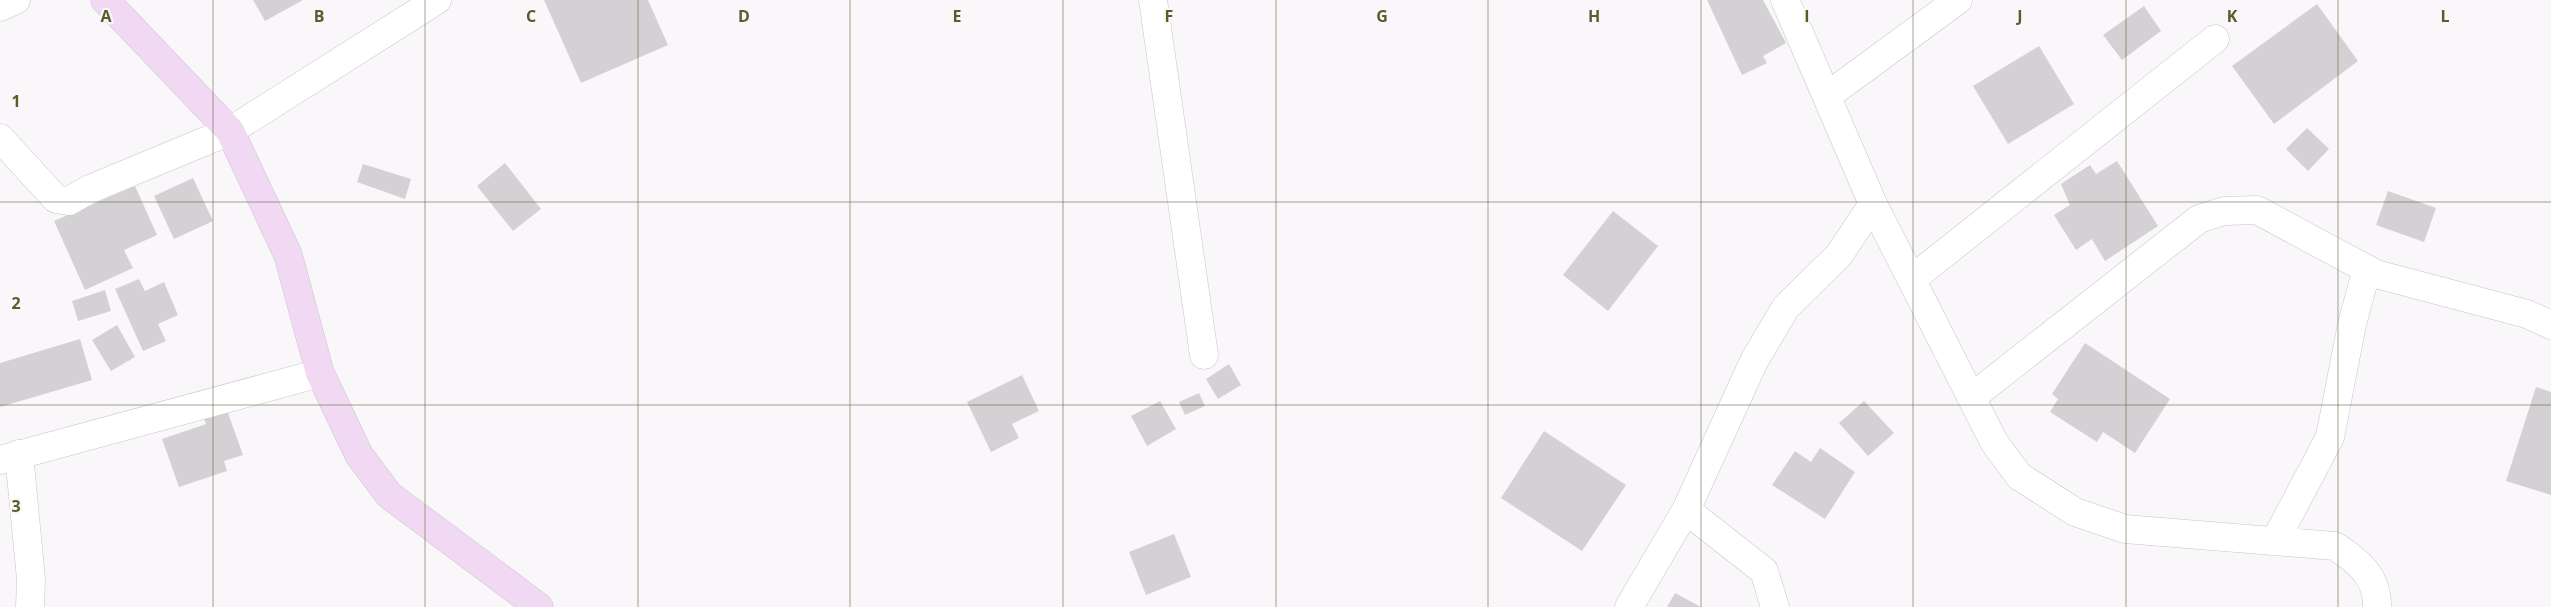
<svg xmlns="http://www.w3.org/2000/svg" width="2551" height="607" viewBox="0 0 2551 607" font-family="'Open Sans',sans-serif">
  <rect width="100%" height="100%" fill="#faf7fa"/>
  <!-- building -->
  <path fill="#d4d1d4" d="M253,0H303L265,21Z
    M544,0H648L668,45L581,83Z
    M1707,0H1763L1786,43L1763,56L1767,63L1742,75Z
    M2317,4L2358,61L2274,124L2232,66Z
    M2144,6L2161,31L2122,60L2103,35Z
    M2039,46L2074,104L2008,144L1973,86Z
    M2307,128L2329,149L2308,171L2286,149Z
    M2117,161L2158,226L2105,261L2092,239L2076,250L2054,215L2070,205L2061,184L2090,165L2096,174Z
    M505,163L541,209L513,231L477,186Z
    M363,164L411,179L405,199L357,182Z
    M193,178L213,221L174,239L154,196Z
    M135,186L157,235L124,250L133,268L85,290L54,221Z
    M2388,191L2436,208L2424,242L2376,225Z
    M1613,211L1658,246L1608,311L1563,275Z
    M139,279L145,291L164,282L178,315L158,324L166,341L143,351L115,289Z
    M105,290L111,311L78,321L72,301Z
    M117,325L135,357L111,371L92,340Z
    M80,339L92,380L0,407V363Z
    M2085,343L2170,399L2135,453L2103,432L2097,442L2050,412L2058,399L2052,394Z
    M1229,364L1241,385L1218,399L1206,379Z
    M1022,375L1039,411L1012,424L1019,438L991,452L967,402Z
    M2536,387L2551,392V495L2506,481Z
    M1199,393L1205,406L1185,415L1179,402Z
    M1160,401L1176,429L1147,446L1131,416Z
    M1864,401L1894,433L1868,456L1839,423Z
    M227,410L243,455L224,461L227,471L179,487L162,439L206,424L204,418Z
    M1544,431L1626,485L1582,551L1501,498Z
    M1820,448L1855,472L1825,519L1772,485L1795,451L1811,462Z
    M1174,534L1191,577L1146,595L1129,552Z
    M1675,593L1701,607H1667Z"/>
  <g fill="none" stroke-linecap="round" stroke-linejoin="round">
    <defs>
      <path id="street" d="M1153,0L1204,355
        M1785,0L1873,204L1994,442L2019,476L2075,512L2125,529L2335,546C2358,561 2378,577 2377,607
        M0,7L16,0
        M1827,96L1958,0
        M0,138L56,199L69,201L90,189L230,131L437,0
        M1912,279L2215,39
        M1972,397L2199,219L2224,211L2257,210L2376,274L2527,314L2551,325
        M19,454L31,579L30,607
        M0,460L320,373
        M1686,510L1764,571L1775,607
        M2275,541L2330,437L2352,324L2367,269
        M1629,607L1686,510L1754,361L1786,307L1839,255L1873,204"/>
      <path id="secondary" d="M105,0L230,131L288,255L320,373L359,455L389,495L539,607"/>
    </defs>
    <!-- street casing -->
    <use href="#street" stroke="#c7c5c7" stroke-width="29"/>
    <!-- secondary casing -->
    <use href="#secondary" stroke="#c7c5c7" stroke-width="29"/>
    <!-- street -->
    <use href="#street" stroke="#fff" stroke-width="28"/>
    <!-- secondary -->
    <use href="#secondary" stroke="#f1d9f4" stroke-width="28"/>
  </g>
  <!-- grid -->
  <path fill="none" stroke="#585d2b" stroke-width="1" stroke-opacity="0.55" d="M213,0V607M425,0V607M638,0V607M850,0V607M1063,0V607M1276,0V607M1488,0V607M1701,0V607M1913,0V607M2126,0V607M2338,0V607M0,202H2551M0,405H2551"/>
  <g font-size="16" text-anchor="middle" font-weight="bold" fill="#585d2b" stroke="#faf7fa" stroke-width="4.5" stroke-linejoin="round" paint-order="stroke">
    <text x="106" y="22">A</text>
    <text x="319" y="22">B</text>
    <text x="531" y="22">C</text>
    <text x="744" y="22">D</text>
    <text x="957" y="22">E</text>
    <text x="1169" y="22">F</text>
    <text x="1382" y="22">G</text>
    <text x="1594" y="22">H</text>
    <text x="1807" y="22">I</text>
    <text x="2020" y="22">J</text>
    <text x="2232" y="22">K</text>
    <text x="2445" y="22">L</text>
    <text x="16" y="107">1</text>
    <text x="16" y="309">2</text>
    <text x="16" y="512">3</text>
  </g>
</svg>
